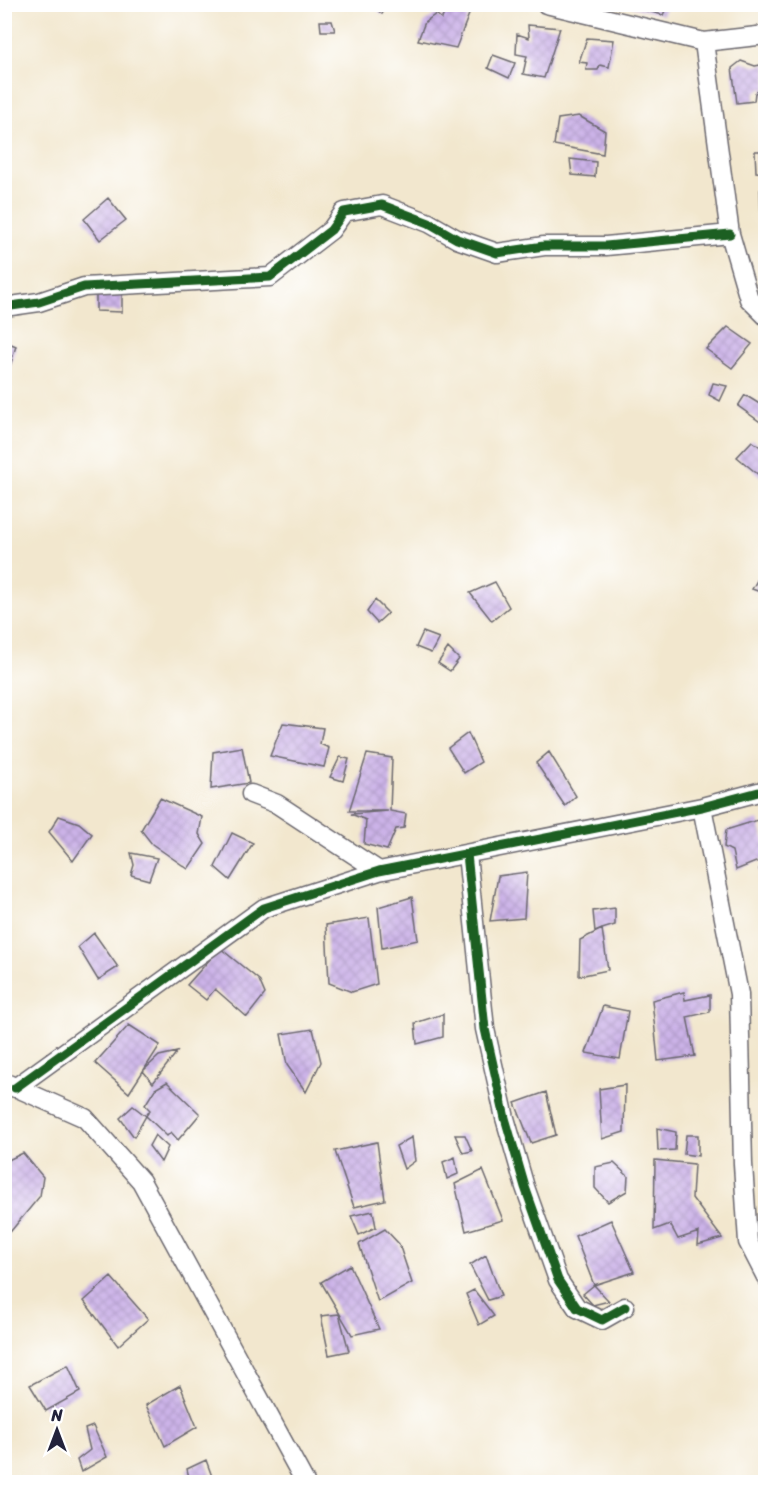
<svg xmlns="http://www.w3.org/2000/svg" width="770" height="1487" viewBox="0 0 770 1487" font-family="Sriracha,sans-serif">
  <defs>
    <pattern id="building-cross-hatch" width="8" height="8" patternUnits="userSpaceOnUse" patternTransform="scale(1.5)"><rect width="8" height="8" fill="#ccb3e8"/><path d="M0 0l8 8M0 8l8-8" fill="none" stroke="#af9ac8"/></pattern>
  </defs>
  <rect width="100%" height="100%" fill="#fff"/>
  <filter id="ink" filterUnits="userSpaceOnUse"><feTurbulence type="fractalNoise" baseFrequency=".0167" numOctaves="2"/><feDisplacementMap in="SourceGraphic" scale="12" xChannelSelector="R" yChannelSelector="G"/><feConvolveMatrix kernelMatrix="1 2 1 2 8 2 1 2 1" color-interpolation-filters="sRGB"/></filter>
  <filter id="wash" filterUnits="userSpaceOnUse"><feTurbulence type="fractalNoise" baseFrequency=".008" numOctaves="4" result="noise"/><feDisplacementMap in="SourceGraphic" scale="24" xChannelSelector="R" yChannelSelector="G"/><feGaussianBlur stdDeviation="1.35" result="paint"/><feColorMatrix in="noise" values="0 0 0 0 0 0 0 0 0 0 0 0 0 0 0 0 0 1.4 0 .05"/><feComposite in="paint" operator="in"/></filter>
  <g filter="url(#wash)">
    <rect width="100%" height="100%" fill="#f2e7ce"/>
    <g id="blocks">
      <!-- building -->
      <path fill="url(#building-cross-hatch)" d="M371,4H388L382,14Z
        M447,4H461L471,9L456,48L418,40L425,22L436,14L442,19Z
        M621,4H668L663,15Z
        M320,21H332L335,31H321Z
        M528,25L560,28L544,78L523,74L527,56L516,54L517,34L529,38Z
        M587,38L614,40L609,67L600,65L598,70H586L587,63L579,62Z
        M493,55L515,63L509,78L488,68Z
        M741,61L755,66L766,64V97H763V88L755,93L754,101L737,103L732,68Z
        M579,116L605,131L603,154L554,145L558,119Z
        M755,151H766V173L756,172Z
        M570,159L596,162L595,177L572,175Z
        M766,189V219L761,220L760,190Z
        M108,198L126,220L100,240L84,219Z
        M122,293V312L96,311V295Z
        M728,327L752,344L732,368L706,349Z
        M4,341L16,346L5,383H4Z
        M713,383L727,386L720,401L709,395Z
        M745,395L766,408V426L738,406Z
        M752,441L766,451V481L737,457Z
        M759,577L766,580V594L752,589Z
        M495,582L509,607L492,621L470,593Z
        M375,600L388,613L377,623L367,612Z
        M423,632L439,638L431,653L416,647Z
        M448,648L459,659L450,671L438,663Z
        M283,723L323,728L320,744L329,748L324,767L270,756Z
        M468,733L481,762L464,773L448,748Z
        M242,747L249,783L211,789L213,752Z
        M549,752L576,796L565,806L536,763Z
        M367,754L392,758L390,811L406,814L404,828L396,829L387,850L364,844L366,820L351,814L388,811H349Z
        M340,757L349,759L343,781L330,777Z
        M160,798L202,817L199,834L205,844L188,869L152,844L141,830Z
        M59,816L79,823L92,834L73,861L49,832Z
        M758,820L766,847V858L736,870L732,851L724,847L726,830Z
        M232,833L253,843L230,880L215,867Z
        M131,853L157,858L149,880L131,875L134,865Z
        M766,866V890H765L759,869Z
        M527,872L524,918L490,921L498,876Z
        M412,897L418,940L382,948L378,907Z
        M615,908V925L602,929L608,970L579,976L580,940L602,929L595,932L593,911Z
        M369,918L377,984L352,992L329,983L326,925Z
        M94,933L118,967L98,980L78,947Z
        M220,948L259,980L265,994L247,1017L215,989L206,1000L187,985Z
        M761,979H766V1011H764Z
        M684,992L685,1000L710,995V1012L687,1017L695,1056L658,1061L652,1000Z
        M603,1006L628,1011L620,1059L586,1053Z
        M443,1014V1037L417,1044L415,1023Z
        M129,1025L160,1045L129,1093L95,1063Z
        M313,1029L321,1062L306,1092L287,1065L281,1034Z
        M177,1052L153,1083L143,1071L159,1056Z
        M167,1082L200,1114L178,1140L171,1132L167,1136L146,1116L134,1137L120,1118L133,1106L146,1116L150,1110L145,1105L155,1089Z
        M625,1085L624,1132L602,1139L599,1089Z
        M546,1092L556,1135L531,1143L515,1103Z
        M657,1128L676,1132L675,1150L658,1151Z
        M155,1135L168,1147L161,1162L149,1146Z
        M455,1135H465L472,1151L463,1153Z
        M686,1135H698V1156L684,1154Z
        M412,1137L415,1161L404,1169L396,1146Z
        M377,1142L385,1200L354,1207L335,1151Z
        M23,1153L43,1177L40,1196L11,1231L4,1222V1162Z
        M455,1157L458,1174L447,1179L443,1162Z
        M655,1160L694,1164L692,1198L722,1238L698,1245L699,1232L678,1239L670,1224L654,1230Z
        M614,1163L628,1176L627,1191L608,1202L595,1188V1167Z
        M483,1170L503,1220L466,1231L455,1184Z
        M373,1211L376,1227L359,1235L351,1216Z
        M611,1220L634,1272L594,1285L575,1236Z
        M385,1229L399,1244L412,1283L378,1302L359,1244Z
        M486,1255L501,1296L488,1300L470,1265Z
        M350,1265L379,1329L352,1335L321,1282Z
        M111,1277L148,1319L118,1346L84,1301Z
        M594,1285L609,1301L593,1305L583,1294Z
        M474,1290L494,1316L479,1325L466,1294Z
        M339,1314L349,1351L329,1355L321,1316Z
        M68,1365L80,1392L46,1411L30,1385Z
        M180,1385L197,1427L165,1446L146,1405Z
        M93,1426L107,1457L81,1472L77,1460L90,1450L85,1429Z
        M206,1460L214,1482H190L187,1469Z"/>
    </g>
  </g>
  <g filter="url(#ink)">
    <use href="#blocks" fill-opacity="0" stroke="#6b676e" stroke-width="1.5"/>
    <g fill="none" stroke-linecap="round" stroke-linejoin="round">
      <defs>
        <path id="street" d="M546,4L704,42L766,35
          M704,42L730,234L749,299L766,316
          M4,307L39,302L84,287L270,277L331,230L344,212L382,205L429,223L457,239L497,253L544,246H606L730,234
          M251,794L277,804L379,871
          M702,807L739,994L743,1164L748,1242L766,1277
          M467,854L485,1029L505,1118L525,1187L558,1280L577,1308L602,1320L625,1307
          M6,1083L85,1118L141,1181L305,1482
          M15,1088L264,908L379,871L702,807L766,790"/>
      </defs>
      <!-- street casing -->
      <use href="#street" stroke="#6b676e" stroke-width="21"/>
      <!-- street -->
      <use href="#street" stroke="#fff" stroke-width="18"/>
      <defs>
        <path id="cycleway" d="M4,307L39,302L84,287L270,277L331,230L344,212L382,205L429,223L457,239L497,253L544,246H606L730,234
          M467,854L485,1029L505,1118L525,1187L558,1280L577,1308L602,1320L625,1307
          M15,1088L264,908L379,871L702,807L766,790"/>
      </defs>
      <!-- cycleway casing -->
      <use href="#cycleway" stroke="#fff" stroke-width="13"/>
      <!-- cycleway -->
      <use href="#cycleway" stroke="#1b5e20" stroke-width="9"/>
    </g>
  </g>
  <!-- margin -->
  <rect width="770" height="1487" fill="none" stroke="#fff" stroke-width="24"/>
  <!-- north arrow -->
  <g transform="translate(57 1430)" stroke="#ffffff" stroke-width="4.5" paint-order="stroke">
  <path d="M0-4.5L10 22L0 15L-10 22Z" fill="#22223b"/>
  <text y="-9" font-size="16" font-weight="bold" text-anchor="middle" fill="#22223b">N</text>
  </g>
</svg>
